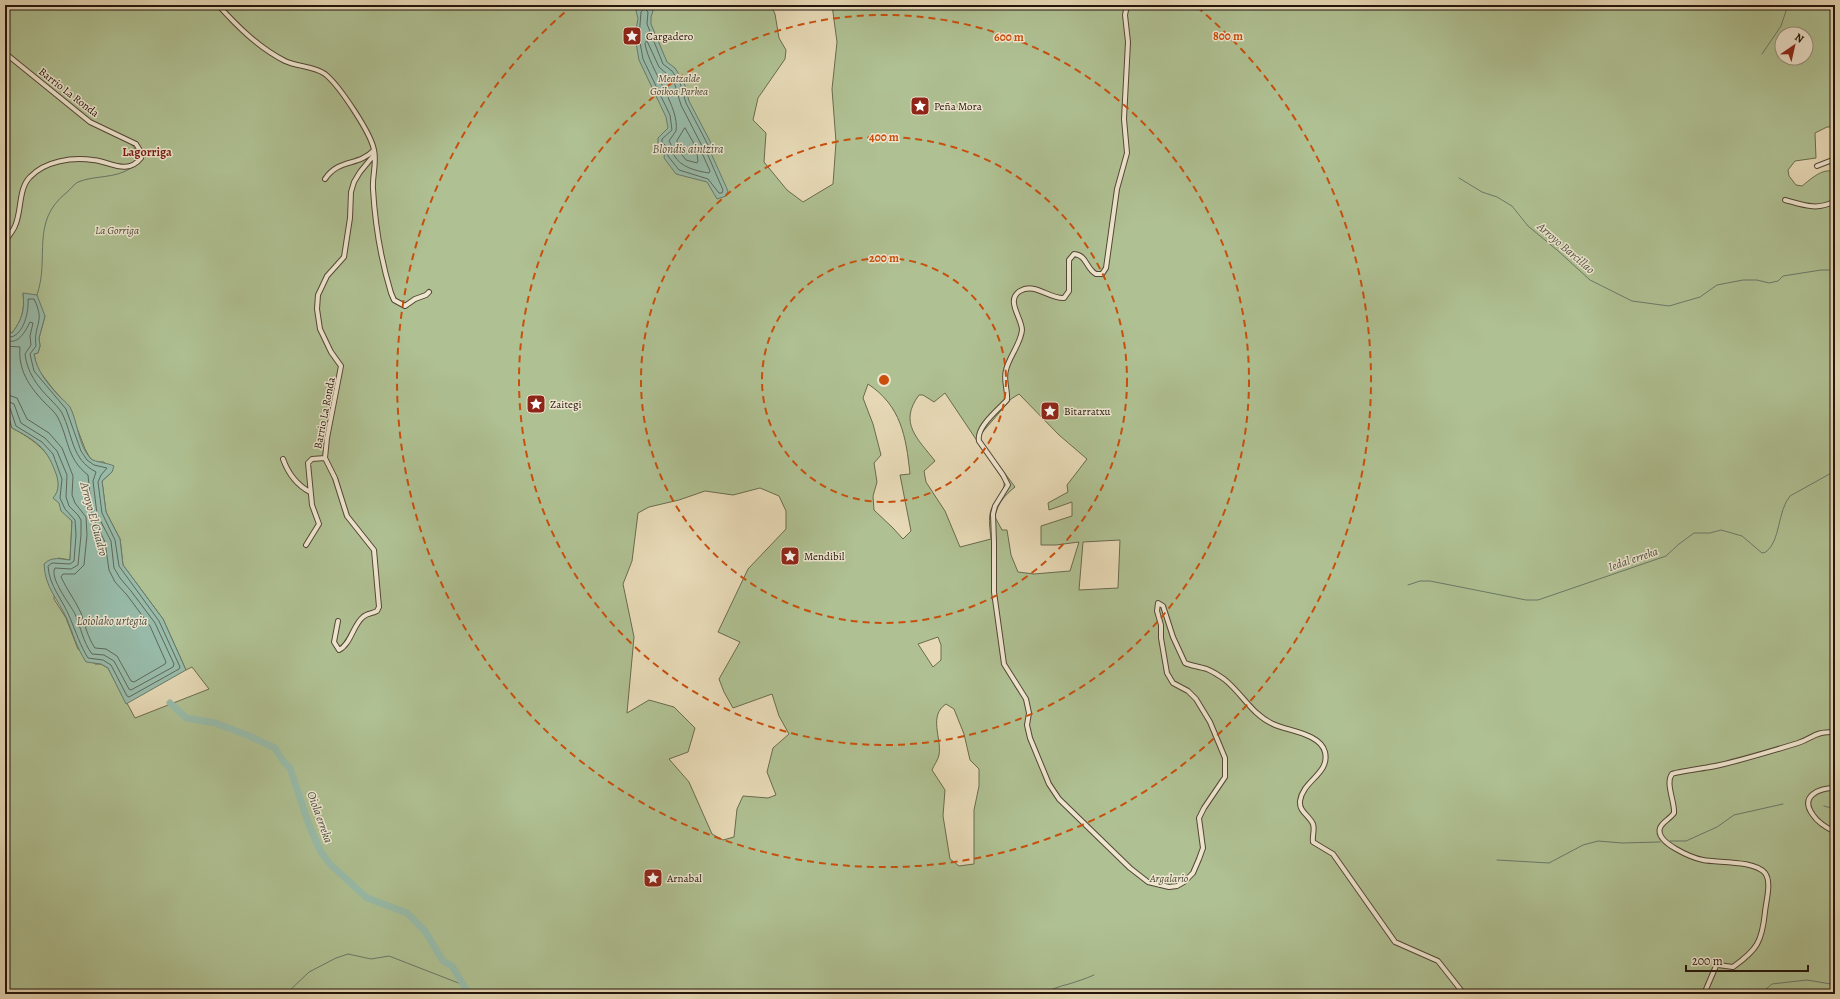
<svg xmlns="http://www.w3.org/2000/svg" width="1840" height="999" viewBox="0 0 1840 999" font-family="Alegreya,serif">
  <rect width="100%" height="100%" fill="#e7d9b6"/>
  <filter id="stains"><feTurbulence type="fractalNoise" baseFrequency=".005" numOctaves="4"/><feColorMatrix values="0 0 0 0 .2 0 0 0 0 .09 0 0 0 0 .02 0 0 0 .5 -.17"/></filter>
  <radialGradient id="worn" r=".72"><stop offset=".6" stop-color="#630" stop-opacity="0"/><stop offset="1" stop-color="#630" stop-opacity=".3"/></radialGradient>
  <!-- green -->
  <path fill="#afc092" stroke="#696a4e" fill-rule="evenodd" d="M5,5H771L775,14L779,38L786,50L785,59L758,98L753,120L766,133L764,162L787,190L803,202L833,184L836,142L832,89L837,42L832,5H1835V127H1827L1815,133L1816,158L1795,161L1788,170L1789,176L1796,185L1802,186C1811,179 1823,167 1835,172V994H5V405L12,428C33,439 54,454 58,479C59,483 58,487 58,491C58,505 62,512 72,521L70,560L58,558L54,599L66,618L78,649L95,664H101L108,668L135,718L209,689L192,667L186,670L163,619L123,565L120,539L106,512L102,481L112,472L104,462H95L90,458L85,449L69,407L53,389L37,368L34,354L38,353L40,346L39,338L45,316L23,293C25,310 22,320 12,333L5,329ZM1782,34H1806V58H1782ZM868,384C901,406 906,436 910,474L900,475L911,531L903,539L893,528L874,510L873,496L877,482L874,463L881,455L873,424L863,398ZM945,393L1004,481C1006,493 995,499 991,510C988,519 990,529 991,539L960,547L945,511L926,482L924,471L935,461C918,439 898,423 919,395H923L934,402ZM1019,394L1059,435L1087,459L1067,485L1068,492L1048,503L1049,510L1072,502V516L1041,526V545H1056L1079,542L1070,571L1034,574L1018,572L1011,555L1007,530H1002L995,517C997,504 1005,495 1015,487L981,441L980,435L1011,399ZM760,488L779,496L786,511V529L748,569L718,632L740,642L719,679L724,692L733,708L772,694L779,716L789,734L773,748L767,772L776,795L768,798L743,796L737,809L734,837L723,840L712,834L689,782L669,759L688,752L695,728L674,707L649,700L627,713L634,637L623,584L632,561L638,513L649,507L679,500L705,491L733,495ZM1120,540L1118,588L1079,590L1083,542ZM938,637L941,645V660L933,667L918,644ZM946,704L954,709L964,734L970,760L979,769V786L974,810V864L959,866L950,859L943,816L945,790L932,770C934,765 938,760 939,755C942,738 928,716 946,704Z"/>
  <!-- water -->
  <path fill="#98bba9" stroke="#69796a" d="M649,5L653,11L651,17V24L667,62L675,68L684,82L689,101L712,145L710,151L728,191L726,196L717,199L707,182L676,174L664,158L665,150L658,144V138L668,128L666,117L639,60L635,37L638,18L636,11L638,8Z
    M23,293L37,295L45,316L39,338L40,346L38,353L34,354C37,371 47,383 59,396C62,399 67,403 70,407C78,422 78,446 91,459C95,462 108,463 114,466L112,472L102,481L106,512L120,539L123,565L163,619L186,670L126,704L108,668L101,664L86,662C77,648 73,634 67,619C58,599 45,588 44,564C52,556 60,559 70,560L72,521L61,511L59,503L53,498C60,490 59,481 55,471C46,447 35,440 12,428L5,405V329L12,333C22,320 25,310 23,293Z"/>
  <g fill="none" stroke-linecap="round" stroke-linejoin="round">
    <!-- shore -->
    <path stroke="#5e685a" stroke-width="1" d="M645,9L648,12L647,24L663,64L672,71L680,83L686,103L708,145L707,153L723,190L722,193H719L708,179L679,170L668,156V148L662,142V139L672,130L670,115L643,59L639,37L641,12Z
      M647,41L659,67L668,75L675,85L681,105L702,146V153L710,171L709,173C696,171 680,167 674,155C672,150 673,147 669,141L676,131C680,107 650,71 645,44Z
      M685,128L696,147L698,161L697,163L686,160L680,152L677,141Z
      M5,334L11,337C24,334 29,311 28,299H34C46,323 33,324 36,346L30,354L34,371L66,409L81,451L87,460L94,465L107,468L101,475L98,482L102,513L115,540L119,566L159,621L180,667L179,669L129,697L127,696L111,665L103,660L88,658C80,645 76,632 70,618C63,600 49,586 48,566L52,563L70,564L74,561L76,535L75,520L65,509L60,498L62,479L53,454L42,442L16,426L10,408L5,405
      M5,340C18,346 25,332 30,322L33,323L30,336L31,345L25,354C27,372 37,386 50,399C54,403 59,408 62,413C73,435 71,459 96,472L93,481L97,514L111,541L114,568L120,578L131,591L155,623L174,664L173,667L131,690L129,689L114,661L104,655L92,654C83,642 81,628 75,614C70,604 49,578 55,568L71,569L78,565L81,535V520L78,515L69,506L66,497L67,475L57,451L45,438L21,423L14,404L5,400
      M5,346L20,347C18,370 29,386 44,402C48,406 54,411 57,416C69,438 66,458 88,475L92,515L105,542L109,570L115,582L127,595L150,626L166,662L165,664L134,682L131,681L117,656L106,649L95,648C88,638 85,625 81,613C75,600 67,590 61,577L63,574H75L84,565L87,535L86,517L75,503L72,495L73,476L62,448L49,433L27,419L17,398L5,394"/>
    <!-- stream -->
    <path stroke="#69796a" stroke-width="1" d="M1762,54L1781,26L1788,5
      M131,144L136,150V160
      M1459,178L1482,192L1497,197L1512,206L1528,226L1557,250L1590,280L1632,301L1669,306L1700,297L1717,285L1743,280H1757L1769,283L1778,281L1783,276L1821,270H1835
      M37,295C50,258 30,222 66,193C70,190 74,184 78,182C95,175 115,179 131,168
      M1408,585L1420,581H1430L1526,600H1538L1666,556L1679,544L1694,533H1710L1721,530L1742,536L1762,553L1766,552C1781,540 1777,512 1790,496L1835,471
      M1824,806L1835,809
      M1670,841H1686L1717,827L1734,815L1783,804
      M1497,860L1549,863L1583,845L1598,841L1622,843L1660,842
      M283,994L287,993L309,972L336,958L348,954L371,959L389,956L461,984
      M1038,994C1049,991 1059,986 1069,984C1078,981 1085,979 1094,975
      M1760,994L1772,984L1789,982L1807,980L1831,984L1835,981"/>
    <!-- river -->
    <path stroke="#98bba9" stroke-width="7" d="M170,703L186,718L215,723L247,735L275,748L283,761L290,768L309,825L321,852L330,864L367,898L407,913L425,931L443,961L452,966L469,994"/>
    <defs>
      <path id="minor" d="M218,5C238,27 258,47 285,61C298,67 314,66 325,74C339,85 371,133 374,150C377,163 372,176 373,189C375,224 381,260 391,293L394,300L405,306L415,299L426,295L429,292
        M1127,5L1125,15L1128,42L1124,119L1127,153L1117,189L1106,268L1102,274H1096C1086,269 1087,255 1074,254L1069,260V291L1064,298C1049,299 1035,282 1020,291C1005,300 1022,318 1022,330C1021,343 1009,357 1006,370C1003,380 1008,390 1007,400C998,410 976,427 979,441L1003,475L1008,485L995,506L993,514L994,542V592L1004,664L1026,699L1029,713L1027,725L1030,738L1049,784L1059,799L1130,868L1148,882L1169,887L1177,886L1184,882L1193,873L1199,859L1203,848L1199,818L1204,808L1225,777V758L1210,722L1196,699L1188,691L1173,683L1167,673L1161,638V625L1157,611L1158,603L1163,606L1173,637L1185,663C1191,666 1197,666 1203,668C1210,669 1218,675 1224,679C1242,693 1251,714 1273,724C1287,731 1320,733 1325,752C1330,774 1303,780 1300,801C1299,812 1309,815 1313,824C1315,830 1312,836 1313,842L1333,854L1395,942L1438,961L1464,994
        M5,53L90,122L136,144L141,152V158C127,176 109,161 93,160C72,157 45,161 30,177C18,189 22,211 15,226C13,231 9,236 5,241
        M1817,166L1835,159
        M325,179C339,158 358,167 374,150
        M1785,200C1803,205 1817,211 1835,201
        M325,458L327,438L341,366L331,352L320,329L317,309L318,295L327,276L344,257L350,218L351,192L354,182L360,172L374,155
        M283,459C288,473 297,485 310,492
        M306,545L319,524L312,505L308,463L312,459L325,458L335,478L347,516L374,550L379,607L377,611C372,614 367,613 363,617C353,625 351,644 339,650L334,642L338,621
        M1835,788C1819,788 1799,796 1813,815C1818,823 1827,828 1835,832
        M1704,994L1716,966L1718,965L1733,967C1757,950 1762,942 1765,912C1766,901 1772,882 1765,873C1754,860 1718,863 1703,860C1693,858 1655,843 1660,828C1662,822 1670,819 1674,813C1675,802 1665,783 1672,774C1675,772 1713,767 1720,765C1746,759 1772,751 1798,743C1815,737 1813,732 1835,732"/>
    </defs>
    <!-- minor casing -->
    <use href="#minor" stroke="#544636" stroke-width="6"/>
    <!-- minor -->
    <use href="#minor" stroke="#efe6d0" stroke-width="4"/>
  </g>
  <!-- distance rings -->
  <g fill="none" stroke="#ca4f0c" stroke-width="2" stroke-dasharray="7 5">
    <circle cx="884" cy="380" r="122"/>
    <circle cx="884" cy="380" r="243"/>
    <circle cx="884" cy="380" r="365"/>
    <path d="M1197 7A487 487 0 1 1 571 7"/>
  </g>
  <!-- icons -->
  <defs>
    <symbol id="sight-square" viewBox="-11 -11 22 22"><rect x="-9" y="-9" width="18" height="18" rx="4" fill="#8f2418" stroke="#efe6d0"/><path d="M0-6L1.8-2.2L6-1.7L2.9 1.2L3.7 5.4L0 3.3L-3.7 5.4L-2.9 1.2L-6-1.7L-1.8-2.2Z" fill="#fff"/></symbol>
  </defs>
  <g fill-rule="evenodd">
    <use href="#sight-square" x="621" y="25" width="22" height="22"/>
    <use href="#sight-square" x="909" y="95" width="22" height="22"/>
    <use href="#sight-square" x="525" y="393" width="22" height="22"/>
    <use href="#sight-square" x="1039" y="400" width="22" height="22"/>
    <use href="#sight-square" x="779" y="545" width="22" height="22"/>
    <use href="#sight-square" x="642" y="867" width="22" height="22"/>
  </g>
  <g text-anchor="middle" stroke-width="3" stroke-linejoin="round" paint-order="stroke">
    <!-- poi labels -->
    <g font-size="11" fill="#23150b" stroke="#efe6d0" text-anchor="start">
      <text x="646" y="40">Cargadero</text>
      <text x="934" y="110">Peña Mora</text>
      <text x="550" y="408">Zaitegi</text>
      <text x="1064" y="415">Bitarratxu</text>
      <text x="804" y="560">Mendibil</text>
      <text x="667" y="882">Arnabal</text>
    </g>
    <!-- park labels -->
    <g font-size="11" font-style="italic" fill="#4d4834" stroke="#efe6d0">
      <text x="679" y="82">Meatzalde<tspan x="679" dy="13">Goikoa Parkea</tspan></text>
      <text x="117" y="234">La Gorriga</text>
      <text x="1169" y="882">Argalario</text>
    </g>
    <!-- street labels -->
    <g font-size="11" fill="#23150b" stroke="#efe6d0">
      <text transform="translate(69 92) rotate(38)" y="4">Barrio La Ronda</text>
      <text transform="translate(324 413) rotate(-79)" y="4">Barrio La Ronda</text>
    </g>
    <!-- water labels -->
    <g font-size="12" font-style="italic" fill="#4c4f42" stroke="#efe6d0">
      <text x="688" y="153">Blondis aintzira</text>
      <text transform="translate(1566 248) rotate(41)" y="4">Arroyo Barcillao</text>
      <text transform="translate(94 519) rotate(75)" y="4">Arroyo El Cuadro</text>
      <text transform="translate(1633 559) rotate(-19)" y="4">Iedal erreka</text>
      <text x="112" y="625">Loiolako urtegia</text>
      <text transform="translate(320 817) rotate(70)" y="4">Oiola erreka</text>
    </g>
    <!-- neighbourhood labels -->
    <g font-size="12" font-weight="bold" fill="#7a1f14" stroke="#efe6d0">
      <text x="147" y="156">Lagorriga</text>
    </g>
  </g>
  <circle cx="884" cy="380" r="6" fill="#ca4f0c" stroke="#efe6d0" stroke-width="2"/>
  <g font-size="12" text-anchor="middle" font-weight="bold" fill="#ca4f0c" stroke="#efe6d0" stroke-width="3" stroke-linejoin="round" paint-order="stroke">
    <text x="1228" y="40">800 m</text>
    <text x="1009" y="41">600 m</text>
    <text x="884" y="141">400 m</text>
    <text x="884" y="262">200 m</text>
  </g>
  <!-- margin -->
  <rect width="1840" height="999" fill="none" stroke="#e7d9b6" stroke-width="20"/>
  <rect x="6" y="6" width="1828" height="987" fill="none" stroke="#23150b" stroke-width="2"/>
  <rect x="10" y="10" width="1820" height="979" fill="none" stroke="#23150b"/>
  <!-- north arrow -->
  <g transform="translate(1794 46) rotate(34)"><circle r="19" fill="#efe6d0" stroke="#9d9281"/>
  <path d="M0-3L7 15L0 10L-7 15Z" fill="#8f2418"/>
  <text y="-6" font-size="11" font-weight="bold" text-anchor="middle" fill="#23150b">N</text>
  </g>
  <!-- scale -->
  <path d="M1686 965v6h122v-6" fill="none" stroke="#23150b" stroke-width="2"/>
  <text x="1692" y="965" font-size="12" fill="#23150b" stroke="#efe6d0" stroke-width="3" paint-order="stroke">200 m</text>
  <rect width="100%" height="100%" filter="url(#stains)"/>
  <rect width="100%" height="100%" fill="url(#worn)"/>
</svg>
